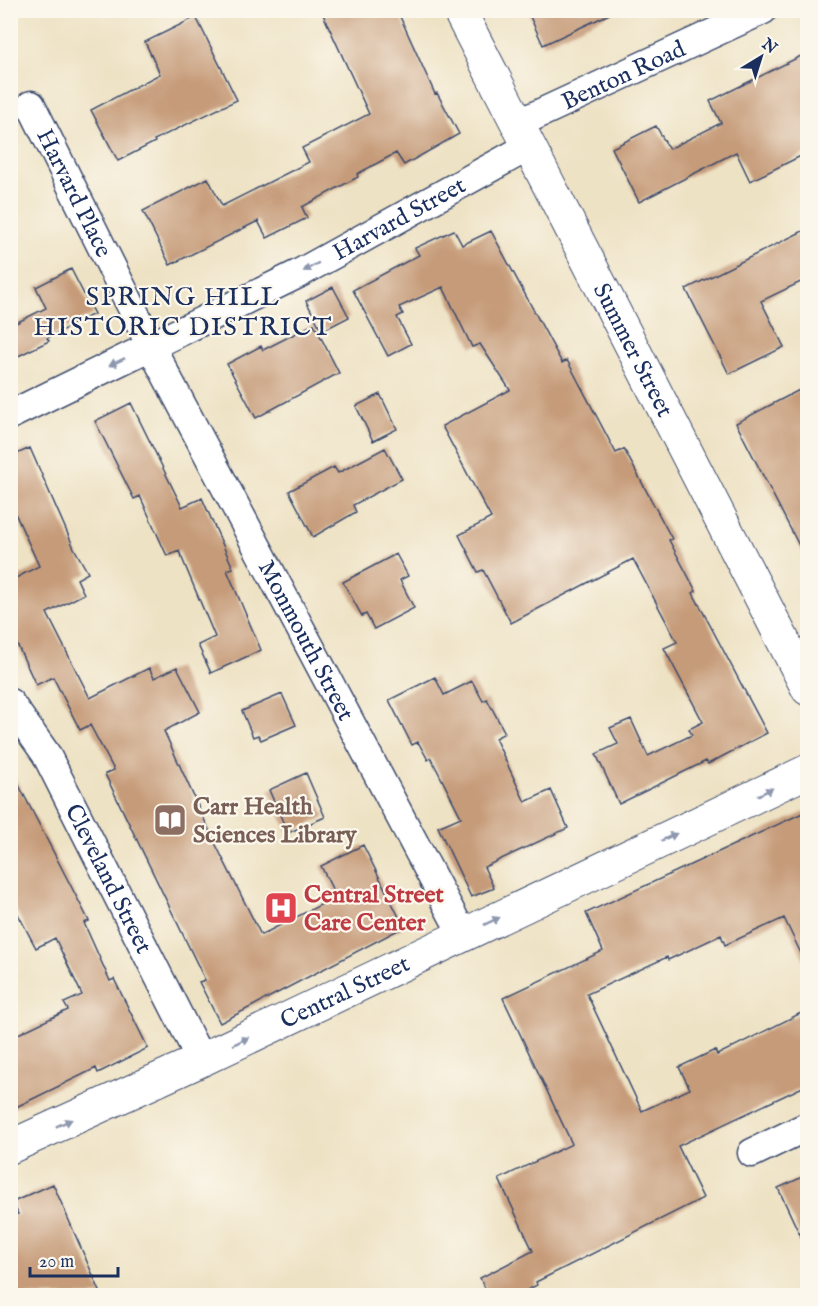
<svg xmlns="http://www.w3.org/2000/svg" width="818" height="1306" viewBox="0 0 818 1306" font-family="'IM FELL English',serif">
  <rect width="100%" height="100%" fill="#fbf7ec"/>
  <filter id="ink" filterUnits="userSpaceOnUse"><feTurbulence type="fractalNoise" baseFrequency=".0167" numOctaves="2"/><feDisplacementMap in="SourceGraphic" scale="12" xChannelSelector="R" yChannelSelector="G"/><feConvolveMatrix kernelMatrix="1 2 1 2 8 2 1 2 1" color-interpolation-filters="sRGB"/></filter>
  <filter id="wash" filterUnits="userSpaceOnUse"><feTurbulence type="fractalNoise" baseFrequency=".008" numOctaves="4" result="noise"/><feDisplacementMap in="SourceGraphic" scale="24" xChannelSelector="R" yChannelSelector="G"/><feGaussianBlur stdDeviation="1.35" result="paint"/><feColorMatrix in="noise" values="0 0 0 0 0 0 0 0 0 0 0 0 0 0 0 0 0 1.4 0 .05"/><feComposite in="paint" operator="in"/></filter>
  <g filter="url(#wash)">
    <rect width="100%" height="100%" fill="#eee2c4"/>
    <g id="blocks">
      <!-- building -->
      <path fill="#c69b79" d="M321,10H397L435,94L437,93L459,134L404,165L396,153L357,174L358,177L302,207L307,218L267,238L258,221L170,265L143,211L208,178L222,206L309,162L302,148L369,114Z
        M527,10H618L543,45Z
        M196,17L237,100L154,140L155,142L118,161L91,110L160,74L145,42Z
        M807,53V153L750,181L736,152L639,202L612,148L656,126L669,149L721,123L710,101Z
        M807,229V279L761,301L784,347L729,374L686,289Z
        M454,230L462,245L491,231L562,363L567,360L616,453L624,449L672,539L669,540L696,591L693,593L767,733L708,764L706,761L619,804L596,754L618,744L610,728L631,719L648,756L692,735L689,729L703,722L664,648L677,642L633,559L511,623L483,570L478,572L459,535L491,518L442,426L510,390L480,344L472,347L443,287L399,307L403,314L397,317L411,344L388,356L353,290L419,255L415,248Z
        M71,269L94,314L47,338L49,341L10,360V326L46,308L36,287Z
        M333,287L349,317L322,331L306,301Z
        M314,324L339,373L256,418L227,364L261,346L263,350Z
        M807,386V561L736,423Z
        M380,394L397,429L373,441L356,406Z
        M131,403L182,507L202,498L233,568L227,570L261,650L211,673L198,645L215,637L179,551L167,556L140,496L134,499L95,421Z
        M30,448L74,548L88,573L77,579L84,594L47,613L90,698L149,668L154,678L177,667L200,712L164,731L214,841L261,935L336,897L321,866L363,845L404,927L220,1023L199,982L205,980L105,774L114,770L90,725L80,730L53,677L36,685L10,629V581L39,566L10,502V457Z
        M385,448L402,479L353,505L356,512L313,537L289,491L334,467L338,473Z
        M396,554L408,576L400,580L414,608L374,629L366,614L362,616L343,582Z
        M435,677L444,695L472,681L483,701L487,699L505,733L495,738L525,802L551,790L568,828L484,867L494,888L471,897L438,827L461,817L431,758L428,760L418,742L412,745L389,700Z
        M282,694L296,725L261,740L258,735L253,737L242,711Z
        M10,768L89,921L84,923L110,981L114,979L148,1048L98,1073L96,1068L10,1110V1038L68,1010L64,1003L82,995L55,938L36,948L10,899Z
        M306,773L325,817L288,833L269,790Z
        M807,811V966L784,918L725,945L721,935L668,960L667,957L587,994L642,1111L690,1089L679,1067L715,1050L717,1055L807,1010V1085L678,1146L703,1198L536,1282L537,1285L516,1296H489L480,1278L533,1251L499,1179L572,1144L503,998L603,951L586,913Z
        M807,1175V1250L778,1188Z
        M53,1184L102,1296H21L10,1272V1217L18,1214L13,1202Z"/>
    </g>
  </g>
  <g filter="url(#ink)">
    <use href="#blocks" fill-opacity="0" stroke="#3b4a6d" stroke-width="1.5"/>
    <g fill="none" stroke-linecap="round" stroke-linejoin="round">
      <defs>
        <g id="street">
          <path id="s1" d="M31,105L159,362L463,935"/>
          <path id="s2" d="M517,124L763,10"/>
          <path id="s3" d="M10,415L298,274L528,147"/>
          <path id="s4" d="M10,703L46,754L201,1060"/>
          <path d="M752,1153L808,1126"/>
        </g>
        <g id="secondary">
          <path id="s5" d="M459,10L808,689"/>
          <path id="s6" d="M10,1147L201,1060L808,771"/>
        </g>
      </defs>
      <!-- street casing -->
      <use href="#street" stroke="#3b4a6d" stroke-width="31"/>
      <!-- secondary casing -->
      <use href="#secondary" stroke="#3b4a6d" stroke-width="35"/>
      <!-- street -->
      <use href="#street" stroke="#fff" stroke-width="28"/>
      <!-- secondary -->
      <use href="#secondary" stroke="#fff" stroke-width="33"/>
    </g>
    <!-- one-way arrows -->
    <defs><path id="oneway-solid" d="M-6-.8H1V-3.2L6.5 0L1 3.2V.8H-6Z" transform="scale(1.5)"/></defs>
    <g fill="#8d97ae">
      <use href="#oneway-solid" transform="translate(311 267) rotate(151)"/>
      <use href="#oneway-solid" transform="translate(117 362) rotate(154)"/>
      <use href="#oneway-solid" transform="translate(765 792) rotate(-26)"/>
      <use href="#oneway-solid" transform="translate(669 837) rotate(-25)"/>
      <use href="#oneway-solid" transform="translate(492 921) rotate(-25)"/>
      <use href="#oneway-solid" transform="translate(241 1041) rotate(-26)"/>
      <use href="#oneway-solid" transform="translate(64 1123) rotate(-24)"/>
    </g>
  </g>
  <!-- icons -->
  <defs>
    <symbol id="library-square" viewBox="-11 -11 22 22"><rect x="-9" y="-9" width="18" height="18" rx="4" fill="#8d6e63" stroke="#fbf7ec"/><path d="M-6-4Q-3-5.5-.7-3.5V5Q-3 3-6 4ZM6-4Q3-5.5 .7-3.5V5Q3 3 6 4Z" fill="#fff"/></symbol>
    <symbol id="hospital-square" viewBox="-11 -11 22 22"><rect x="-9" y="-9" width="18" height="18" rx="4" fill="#e0444e" stroke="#fbf7ec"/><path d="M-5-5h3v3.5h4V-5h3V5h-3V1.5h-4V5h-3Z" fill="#fff"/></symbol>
  </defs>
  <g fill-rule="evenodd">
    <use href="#library-square" x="151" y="801" width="38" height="38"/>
    <use href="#hospital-square" x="262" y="889" width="38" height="38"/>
  </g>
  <g text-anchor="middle" stroke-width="4.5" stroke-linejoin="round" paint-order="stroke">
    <!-- street labels -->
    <g font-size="24" fill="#1b2f5e" stroke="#fbf7ec">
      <text dy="8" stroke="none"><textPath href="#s2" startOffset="117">Benton Road</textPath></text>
      <text dy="8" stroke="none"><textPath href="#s1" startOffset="98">Harvard Place</textPath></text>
      <text dy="8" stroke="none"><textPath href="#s3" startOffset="436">Harvard Street</textPath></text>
      <text dy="8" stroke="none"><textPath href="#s5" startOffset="382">Summer Street</textPath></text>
      <text dy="8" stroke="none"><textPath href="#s1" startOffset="602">Monmouth Street</textPath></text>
      <text dy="8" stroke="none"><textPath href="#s4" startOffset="202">Cleveland Street</textPath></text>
      <text dy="8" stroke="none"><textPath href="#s6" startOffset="369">Central Street</textPath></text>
    </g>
    <!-- education labels -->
    <g font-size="24" font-weight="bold" fill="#785e54" stroke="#fbf7ec" text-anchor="start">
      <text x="193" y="814">Carr Health<tspan x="193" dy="28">Sciences Library</tspan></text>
    </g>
    <!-- health labels -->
    <g font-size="24" font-weight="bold" fill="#be3a42" stroke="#fbf7ec" text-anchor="start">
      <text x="304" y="902">Central Street<tspan x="304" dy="28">Care Center</tspan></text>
    </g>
    <!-- neighbourhood labels -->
    <g font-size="26" letter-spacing="1.5" fill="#1b2f5e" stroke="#fbf7ec">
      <text x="183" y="305">SPRING HILL<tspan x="183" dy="30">HISTORIC DISTRICT</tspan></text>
    </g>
  </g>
  <!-- margin -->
  <rect width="818" height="1306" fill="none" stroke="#fbf7ec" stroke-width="36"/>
  <!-- north arrow -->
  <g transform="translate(761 57) rotate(38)" stroke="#fbf7ec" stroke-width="4.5" paint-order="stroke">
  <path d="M0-4.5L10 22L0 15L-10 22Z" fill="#1b2f5e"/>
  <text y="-9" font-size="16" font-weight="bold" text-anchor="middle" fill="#1b2f5e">N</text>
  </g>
  <!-- scale -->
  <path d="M30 1267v9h88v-9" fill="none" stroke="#1b2f5e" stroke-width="3"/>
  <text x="39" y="1267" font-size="18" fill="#1b2f5e" stroke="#fbf7ec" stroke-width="4.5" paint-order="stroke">20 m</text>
</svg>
